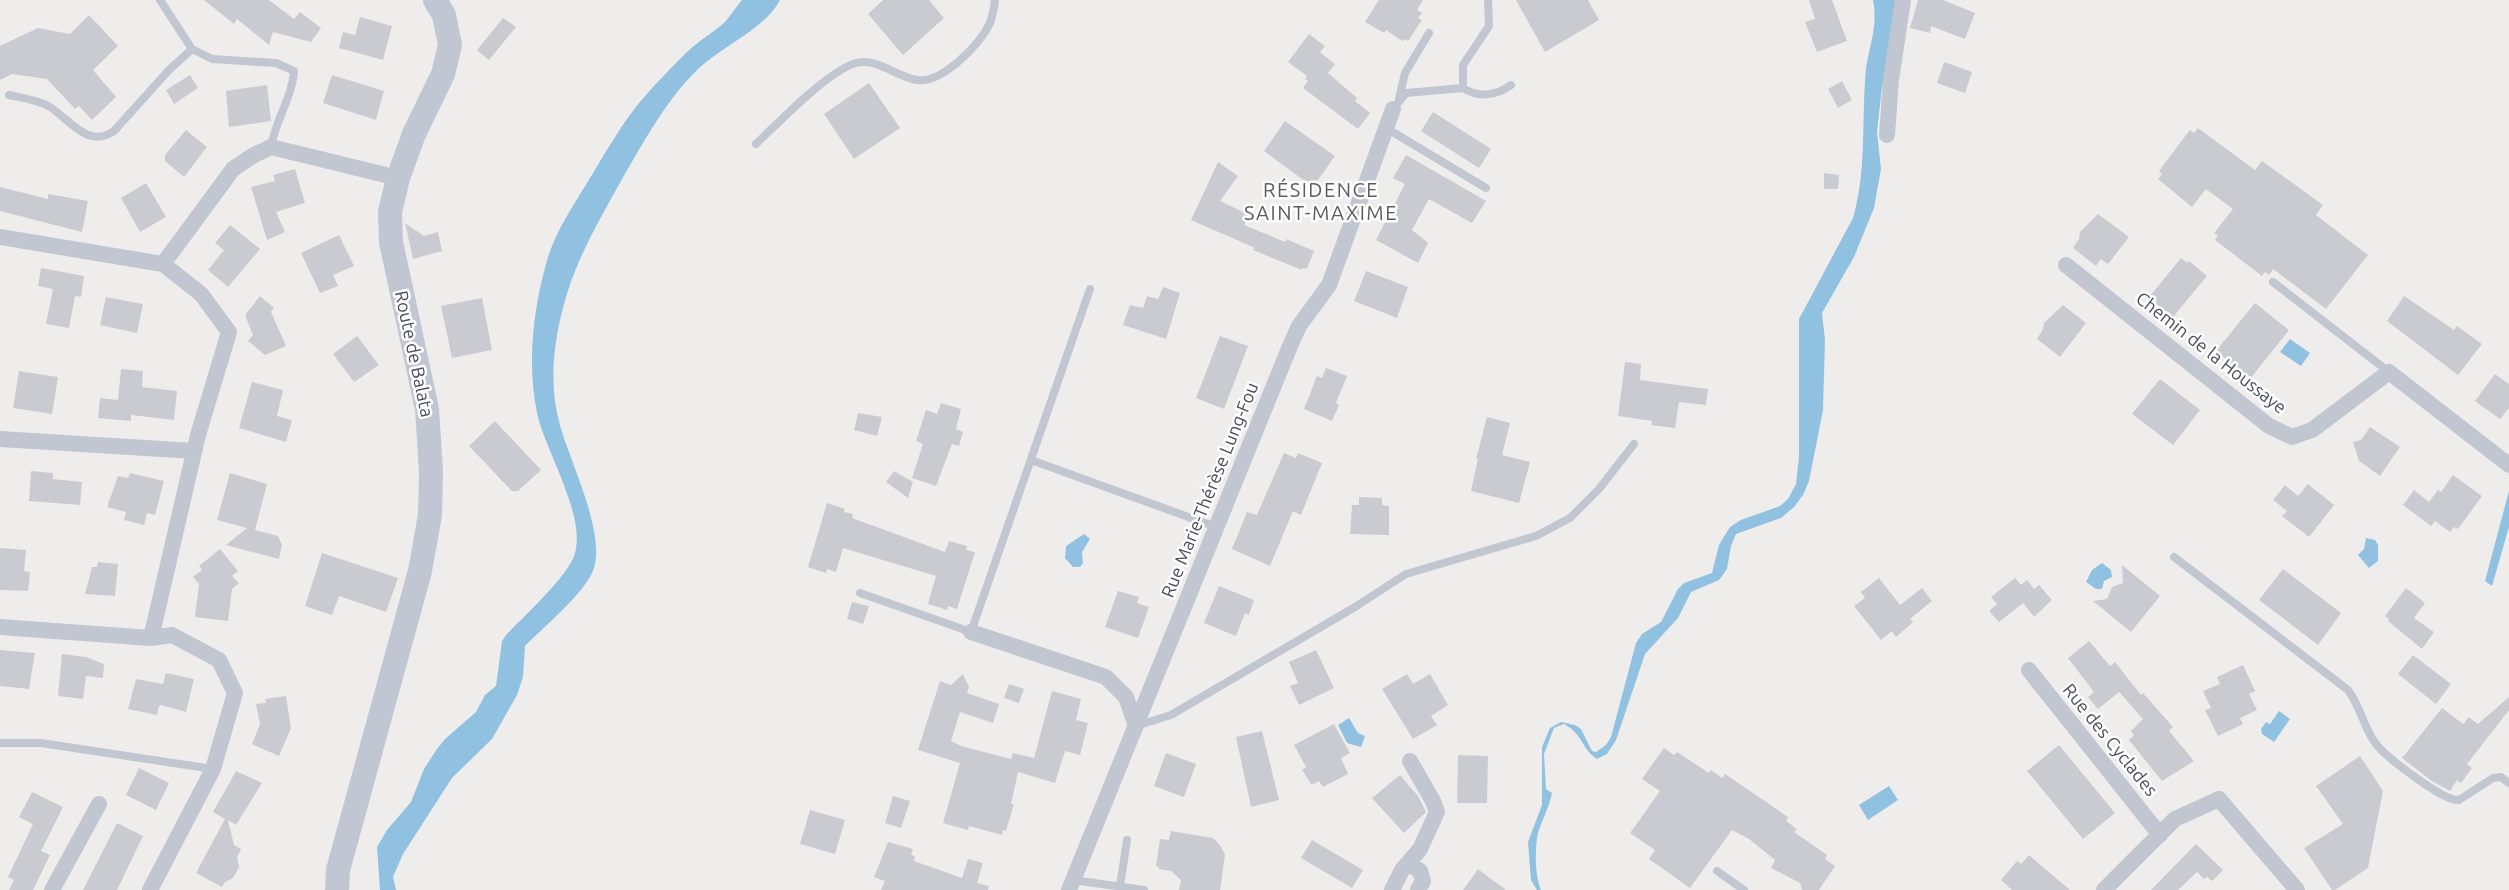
<svg xmlns="http://www.w3.org/2000/svg" width="2509" height="890" viewBox="0 0 2509 890" font-family="Ubuntu,sans-serif">
  <rect width="100%" height="100%" fill="#efedec"/>
  <!-- water -->
  <path fill="#90c1e1" d="M742,0H780C766,28 721,47 698,69C666,100 643,143 621,181C598,222 574,263 563,308C553,346 549,387 560,425C569,460 609,538 592,573C581,596 544,627 525,646L523,677L517,695L492,739L452,778L403,854L393,877L396,890H380L377,847L387,830L411,802L424,769L437,749L445,739L476,712L485,695L496,686L502,641L506,635C523,617 566,578 574,556C588,518 545,451 537,413C527,364 533,311 546,264C554,234 571,209 587,183C605,154 622,122 645,96C658,81 672,67 686,53C698,41 713,33 725,22C731,15 736,7 742,0Z
    M1873,0H1897L1891,48L1882,87L1877,132L1881,169L1874,208L1854,257L1822,313L1825,340L1823,410L1809,481L1803,495L1794,507L1781,518L1736,534L1731,546L1727,569L1719,580L1691,592L1678,618L1645,654L1616,740L1607,754L1597,759C1581,749 1585,736 1564,724L1554,728L1544,754L1546,789L1552,793C1549,809 1539,825 1537,838C1535,853 1535,876 1541,890H1537L1531,880L1528,842L1542,805V747L1550,728L1561,722L1575,725L1581,729L1592,751L1596,752L1606,745L1611,737L1636,643L1642,634L1661,622L1678,589L1684,583L1712,573L1719,545L1730,527L1741,520L1780,506L1788,499L1796,484L1799,456V319L1853,218C1866,174 1862,127 1865,81C1866,50 1879,32 1873,0Z
    M2290,339L2310,353L2301,366L2280,352Z
    M2509,491V527L2492,586L2485,581Z
    M1084,534L1090,539L1082,552L1083,563L1080,567H1073L1065,558L1066,546Z
    M2366,538L2375,540L2378,545V561L2369,568L2358,555L2364,549Z
    M2102,563L2111,570L2112,577L2104,581L2102,589H2096L2086,582L2092,570Z
    M2279,711L2290,719L2274,742L2262,734L2261,729L2266,722L2270,724Z
    M1349,718L1358,733L1365,736L1361,747L1347,743L1338,725Z
    M1889,786L1898,800L1868,820L1859,805Z"/>
  <!-- building -->
  <path fill="#cacbd1" d="M204,0H269L294,19L300,12L321,28L311,42L273,32L269,45L237,19L234,24Z
    M883,0H929L944,18L903,55L868,14Z
    M1379,0H1423L1417,10L1422,13L1418,18L1422,20L1408,41L1405,39L1402,41L1386,30L1384,33L1365,22Z
    M1516,0H1588L1599,20L1545,52Z
    M1809,0H1832L1847,41L1817,52L1805,22L1815,19Z
    M1918,0H1943L1975,13L1965,39L1931,26L1930,33L1910,28Z
    M89,15L118,46L93,70L116,97L92,120L79,106L75,109L47,79L12,74L0,80V46L38,28L70,34Z
    M360,17L392,26L383,60L339,48L343,32L355,35Z
    M503,18L516,27L489,60L477,50Z
    M1309,34L1325,46L1320,52L1335,64L1328,73L1357,98L1355,101L1370,113L1358,129L1303,88L1308,81L1305,79L1307,76L1288,62Z
    M1944,62L1972,72L1965,93L1937,83Z
    M190,75L198,88L174,104L166,90Z
    M332,75L384,91L376,120L323,103Z
    M1842,81L1852,100L1838,108L1828,89Z
    M869,83L900,128L854,159L824,114Z
    M267,85L271,121L229,127L226,91Z
    M1433,112L1491,149L1479,168L1421,131Z
    M1285,121L1335,156L1313,187L1264,151Z
    M2198,128L2255,170L2262,161L2323,205L2316,215L2368,255L2326,309L2273,269L2269,275L2265,272L2262,276L2215,240L2218,236L2214,233L2233,209L2206,189L2192,207L2158,179L2162,174L2159,171L2183,139L2190,130L2194,133Z
    M186,130L207,147L184,177L165,161V155Z
    M1406,155L1486,201L1472,223L1429,199L1412,230L1428,243L1418,263L1376,240L1405,184L1393,178Z
    M1218,162L1238,176L1220,201L1249,215L1244,225L1285,242L1286,239L1314,251L1307,269L1303,268L1302,270L1253,250L1255,248L1191,220Z
    M295,169L305,203L276,212L285,232L267,240L251,187L275,181L273,175Z
    M1824,173L1839,175L1838,189H1824Z
    M146,183L166,217L140,232L121,198Z
    M0,187L48,199V194L88,201L82,232L0,211Z
    M2098,214L2129,237L2108,264L2101,259L2096,266L2073,248L2079,239L2080,232Z
    M405,223L424,236L438,232L442,251L413,259Z
    M230,225L260,249L228,287L208,270L224,250L215,243Z
    M339,235L354,266L333,275L338,286L320,293L301,253Z
    M2181,258L2188,263L2189,261L2207,276L2173,317L2155,303L2157,301L2150,296Z
    M41,268L84,276L81,297L75,296L69,328L46,324L53,289L38,286Z
    M1366,271L1408,287L1397,318L1354,301Z
    M1163,287L1180,293L1166,339L1123,325L1130,305L1143,308L1147,296L1158,299Z
    M260,296L274,308L271,312L286,346L265,355L248,341L253,335L246,318V314Z
    M2404,296L2454,330L2457,326L2482,344L2458,375L2387,321Z
    M106,297L143,304L137,333L100,325Z
    M482,298L492,350L452,358L441,306Z
    M2255,303L2289,330L2250,379L2216,351Z
    M2063,305L2086,323L2060,357L2037,339L2043,329L2044,323Z
    M357,336L379,365L354,382L333,354Z
    M1220,336L1248,346L1224,409L1196,398Z
    M1625,362L1641,364L1640,380L1708,389L1706,405L1679,402L1675,428L1651,425L1652,421L1618,416Z
    M1326,368L1347,376L1336,403L1339,405L1332,421L1304,409L1317,376L1322,378Z
    M121,369L143,371L142,387L177,391L174,420L131,415V421L98,418L100,398L118,400Z
    M19,371L58,377L52,414L13,408Z
    M2495,374L2509,384V408L2500,419L2475,401Z
    M2160,379L2200,410L2173,445L2132,414Z
    M252,382L283,390L277,416L292,420L286,442L239,428Z
    M941,403L961,409L956,429L963,432L959,446L952,444L936,486L912,478L923,444L916,441L926,410L937,414Z
    M858,413L882,417L877,436L854,430Z
    M1487,417L1510,423L1502,455L1530,462L1519,503L1471,491L1478,459H1476Z
    M495,421L541,470L518,491H512L469,446Z
    M2370,427L2400,447L2380,476L2359,461L2353,442L2361,440Z
    M1284,453L1296,458L1298,453L1322,463L1301,515L1293,511L1270,566L1232,549L1247,512L1257,515Z
    M31,471L53,473V479L82,482L80,505L29,501Z
    M894,471L913,482L908,498L886,482Z
    M130,473L164,481L155,515L147,513L144,525L124,520L126,512L107,507L118,476L128,478Z
    M230,473L267,484L255,530L278,536L282,545L279,559L226,545L247,528L217,520Z
    M2453,475L2482,496L2458,529L2454,527L2450,532L2435,521L2431,526L2403,505L2414,490L2429,502L2438,490L2441,492Z
    M2308,484L2334,505L2309,537L2282,516L2287,511L2273,500L2285,485L2298,496Z
    M1359,497L1382,498V505L1389,506V535L1350,534L1352,505H1359Z
    M827,503L845,509L844,512L853,514L852,518L945,552L949,541L967,546L966,550L975,552L957,609L948,606L947,610L928,604L936,576L843,548L836,572L827,569L826,573L808,567Z
    M0,548L26,550L24,571L30,572L28,591L0,590Z
    M220,549L238,571L232,576L239,583L232,589L228,621L195,617L199,584L193,577L202,570L199,566Z
    M322,553L398,578L386,612L339,596L332,615L305,606Z
    M98,562L118,564L115,596L85,594L92,567H97Z
    M2122,565L2160,596L2131,632L2093,601L2107,599L2112,587L2123,583Z
    M2283,569L2341,613L2318,645L2259,600Z
    M1879,578L1900,605L1922,588L1932,601L1910,619L1913,622L1896,637L1892,631L1881,640L1854,606L1865,598L1861,592Z
    M2015,578L2021,585L2027,580L2034,589L2039,585L2052,600L2034,617L2023,603L1999,622L1990,612V610L1997,604L1991,597Z
    M1219,586L1254,600L1249,615L1245,613L1236,636L1204,623Z
    M2406,588L2425,603L2414,618L2434,632L2422,649L2388,621L2389,619L2385,616Z
    M1118,591L1139,597L1137,603L1149,607L1138,638L1105,627Z
    M852,602L869,606L863,624L847,619Z
    M2089,641L2110,666L2115,662L2141,695L2143,693L2173,727L2169,731L2194,761L2162,781L2129,740L2134,735L2131,731L2143,719L2119,692L2098,709L2088,697L2094,692L2068,658Z
    M0,650L35,653L29,689L0,686Z
    M1316,650L1334,688L1299,705L1290,686L1298,683L1289,662Z
    M62,654L86,657L104,664L103,678L86,676L83,699L58,696Z
    M2413,655L2451,684L2436,704L2398,674Z
    M2243,665L2255,691L2249,694L2257,710L2240,718L2243,724L2218,736L2205,710L2211,708L2203,691L2220,684L2217,677Z
    M166,673L194,679L186,712L161,705L159,706L157,715L128,709L136,679L163,684Z
    M963,674L969,687L967,693L999,704L993,723L960,712L951,741L961,746L1011,759L1013,753L1034,758L1052,691L1081,699L1076,720L1088,723L1080,755L1065,751L1055,783L1018,772L1011,804H1014L1006,831L1003,830L1002,835L969,826L968,830L943,823L960,763L918,750L940,681L951,685Z
    M1407,674L1413,684L1430,674L1448,705L1431,716L1437,725L1413,739L1382,689Z
    M1009,684L1024,689L1019,703L1004,698Z
    M286,696L291,728L279,756L252,744L260,724L256,704L266,703L265,699Z
    M2509,697V710L2467,764L2472,768L2461,783L2457,780L2450,791L2432,781L2402,758L2442,708L2463,724L2469,717L2478,724Z
    M1334,724L1350,753L1341,758L1348,774L1323,787L1319,781L1312,785L1302,770L1306,767L1294,745Z
    M1262,731L1279,800L1251,807L1236,737Z
    M2059,745L2115,813L2083,839L2027,771Z
    M1664,748L1674,755L1677,752L1709,773L1711,770L1722,778L1725,774L1788,817L1786,821L1797,829L1794,832L1827,855L1825,859L1835,866L1819,890H1802L1800,883L1771,868L1775,860L1749,839L1732,830L1690,888L1649,859L1655,850L1630,833L1660,791L1642,779Z
    M1166,753L1196,764L1184,797L1154,786Z
    M1458,755L1488,756L1487,803H1457Z
    M2360,756L2383,791L2368,868L2335,890H2332L2304,848L2343,824L2316,786Z
    M139,768L169,783L156,810L126,795Z
    M236,771L262,783L236,825L228,820L234,845L241,849L237,858L239,867L233,878L225,882L222,887L196,873L225,819L213,812Z
    M1400,775L1418,796L1426,812L1404,833L1372,798Z
    M32,792L63,807L41,851L50,855L33,890H9L14,880L8,877L33,824L19,817Z
    M893,796L910,801L901,828L885,823Z
    M810,810L845,820L835,854L800,844Z
    M117,823L143,836L117,890H83Z
    M1171,831L1213,838L1220,845L1225,855L1220,890H1179L1181,880L1171,871L1159,869V867L1156,866L1160,839L1169,840Z
    M1312,840L1363,870L1352,888L1301,858Z
    M888,842L913,849L911,855L915,856L914,861L962,878L968,859L983,863L977,883L989,886L988,890H881L885,881L874,877Z
    M2196,844L2223,870L2212,881L2207,877L2204,879L2197,872L2178,890H2151Z
    M2029,855L2036,861L2070,890H2012L2001,880L2017,861L2021,864Z
    M1478,869L1506,890H1463Z"/>
  <g fill="none" stroke-linecap="round" stroke-linejoin="round">
    <!-- lane -->
    <path stroke="#c1c6d0" stroke-width="8" d="M160,0L192,49L212,59L276,63L294,71C292,98 275,121 271,147
      M1463,88C1478,98 1496,96 1511,85
      M9,95C22,98 39,100 50,107C70,120 88,149 114,131L169,70L192,49
      M1399,99L1405,73L1429,33
      M1393,109L1406,93L1463,88V65L1489,26L1488,0
      M1386,128L1486,188
      M756,144C779,122 828,71 856,63C878,57 897,78 918,80C943,83 980,44 990,23C993,15 994,8 995,0
      M2273,282L2389,372
      M1031,460L1216,527
      M2174,557L2348,690C2361,707 2363,727 2376,744C2386,757 2444,802 2459,800L2493,778L2501,777L2509,783
      M860,593L971,632L1090,289
      M1136,726L1171,715L1355,607L1406,574L1536,536L1570,518L1599,489L1634,444
      M0,743H41L213,769
      M1717,871L1744,890
      M1073,880L1144,890
      M1120,886L1127,840"/>
    <!-- street -->
    <path stroke="#c1c6d0" stroke-width="16" d="M1887,135L1891,80L1903,0
      M0,237L163,264L201,294L229,332L198,435L151,638
      M163,264L233,169L254,155L271,147L398,178
      M2066,265L2269,426L2292,437L2312,430L2389,372L2509,465
      M0,439L194,451
      M0,627L151,638L172,635L219,660L235,693L213,769L150,890
      M971,632L1106,677L1126,697L1136,726
      M2029,670L2160,835
      M1408,863L1420,871L1423,881L1418,890
      M52,890L99,804
      M1069,890L1290,346L1299,326L1329,285L1393,109
      M1392,890L1402,870L1420,849L1437,812L1433,801L1410,761
      M2104,890L2175,819L2219,799L2297,890"/>
    <!-- secondary -->
    <path stroke="#c1c6d3" stroke-width="24" d="M337,890L338,870L420,571L430,515L431,471L427,409L391,242L390,212L398,178L414,134L443,74L450,45L444,15L435,0"/>
  </g>
  <g text-anchor="middle" stroke-width="5" stroke-linejoin="round" paint-order="stroke">
    <!-- street labels -->
    <g font-size="18" fill="#474c57" stroke="#fff">
      <text transform="translate(2211 353) rotate(38)" y="6">Chemin de la Houssaye</text>
      <text transform="translate(414 354) rotate(78)" y="6">Route de Balata</text>
      <text transform="translate(1210 490) rotate(-68)" y="6">Rue Marie-Thérèse Lung-Fou</text>
      <text transform="translate(2110 740) rotate(51)" y="6">Rue des Cyclades</text>
    </g>
    <!-- neighbourhood labels -->
    <g font-size="20" letter-spacing="1.5" fill="#5a5c60" stroke="#fff">
      <text x="1321" y="197">RÉSIDENCE<tspan x="1321" dy="23">SAINT-MAXIME</tspan></text>
    </g>
  </g>
</svg>
